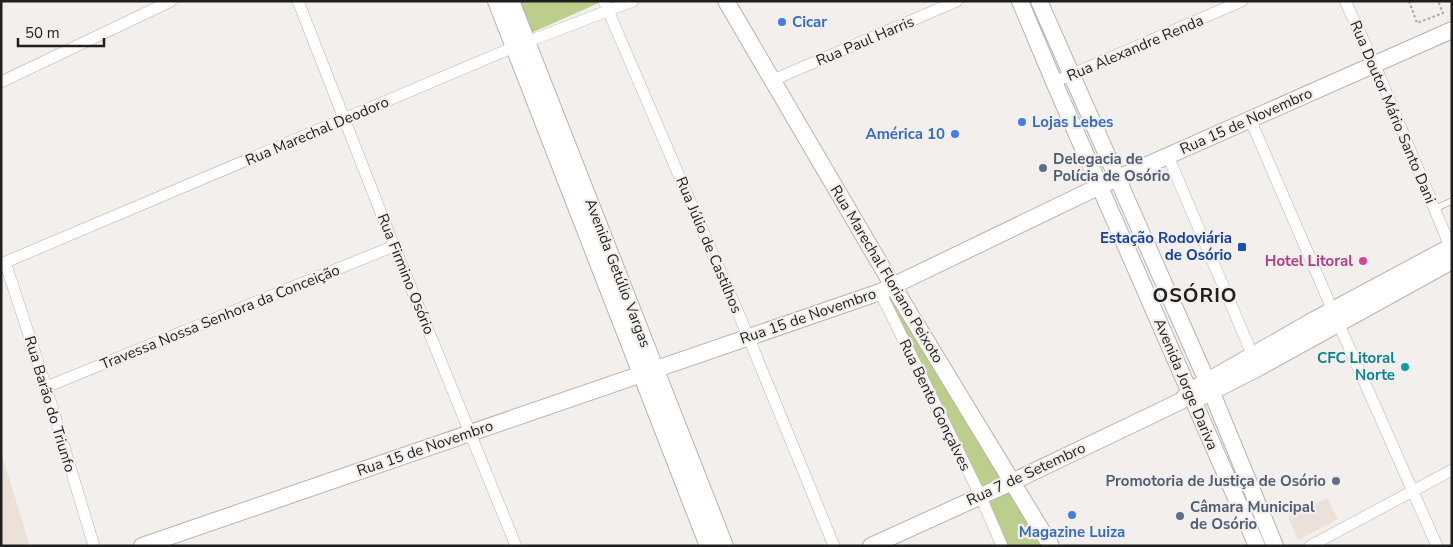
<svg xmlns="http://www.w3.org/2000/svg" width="1453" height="547" viewBox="0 0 1453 547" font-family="'Nunito Sans',sans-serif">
  <rect width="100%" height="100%" fill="#f3efec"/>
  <!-- built -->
  <path fill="#ece1d9" d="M1,452L30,546H1Z
    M1327,498L1338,519L1298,540L1288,517Z"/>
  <!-- green -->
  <path fill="#bcce8c" d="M517,1H600L601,2L531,33Z
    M892,293L1008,480L981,491L885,296Z
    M1010,489L1045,546H1006L986,500Z"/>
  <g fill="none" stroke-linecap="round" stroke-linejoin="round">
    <defs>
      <path id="lane" d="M1434,209L1452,201"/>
      <path id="street" d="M298,1L394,246L516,546
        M604,1L748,336L834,546
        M1345,1L1374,63L1452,251
        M773,80L957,1
        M1,82L171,1
        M1054,82L1242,1
        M1250,119L1333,311L1437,546
        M1168,156L1255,361
        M5,262L46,387L94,546
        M1,264L514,47L633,1
        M880,292L980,495L1002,546
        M46,387L394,246
        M1310,546L1452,470"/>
      <path id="secondary" d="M496,1L708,546
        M511,1L725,546
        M726,1L893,286L1051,546
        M1020,1L1054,82L1257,546
        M1039,1L1207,381L1275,546
        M1203,396L1258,368L1452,261
        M142,546L880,292L1100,186L1452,30
        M871,546L1012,482L1181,401L1190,391L1314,320L1452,246"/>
    </defs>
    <!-- lane casing -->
    <use href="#lane" stroke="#b6b3b0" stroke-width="7"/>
    <!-- street casing -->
    <use href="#street" stroke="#b6b3b0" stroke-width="12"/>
    <!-- secondary casing -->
    <use href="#secondary" stroke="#b6b3b0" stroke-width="18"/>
    <!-- path -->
    <path stroke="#aaa7a5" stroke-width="2" stroke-dasharray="2.5 2.5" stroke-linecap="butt" d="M1409,1L1417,23L1443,13L1438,1"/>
    <!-- lane -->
    <use href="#lane" stroke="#fff" stroke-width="5.5"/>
    <!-- street -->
    <use href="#street" stroke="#fff" stroke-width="11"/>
    <!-- secondary -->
    <use href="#secondary" stroke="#fff" stroke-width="16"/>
  </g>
  <!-- markers -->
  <g fill="#3f7fe0" stroke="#f3efec" stroke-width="2">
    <circle cx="782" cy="22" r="5"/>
    <circle cx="1022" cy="122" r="5"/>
    <circle cx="955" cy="134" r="5"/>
    <circle cx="1072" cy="515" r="5"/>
  </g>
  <g fill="#5c6f8a" stroke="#f3efec" stroke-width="2">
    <circle cx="1043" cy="168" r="5"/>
    <circle cx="1336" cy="481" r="5"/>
    <circle cx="1180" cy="516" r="5"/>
  </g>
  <rect fill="#1a4fb4" stroke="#f3efec" stroke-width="2" x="1237" y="242" width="10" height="10" rx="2.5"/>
  <circle fill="#d1479c" stroke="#f3efec" stroke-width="2" cx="1363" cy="261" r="5"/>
  <circle fill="#0f9aa8" stroke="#f3efec" stroke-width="2" cx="1405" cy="367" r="5"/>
  <g text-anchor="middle" stroke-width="4.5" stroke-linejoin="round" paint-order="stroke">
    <!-- shop labels -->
    <g font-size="15" font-weight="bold" fill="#366cbe" stroke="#f3efec" text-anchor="start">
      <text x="792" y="27">Cicar</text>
      <text x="1032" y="127">Lojas Lebes</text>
      <text x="945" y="139" text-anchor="end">América 10</text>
      <text x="1072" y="537" text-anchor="middle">Magazine Luiza</text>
    </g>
    <!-- street labels -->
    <g font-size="15" fill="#211f1e" stroke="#f3efec">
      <text transform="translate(865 41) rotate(-23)" y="5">Rua Paul Harris</text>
      <text transform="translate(1135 48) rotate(-23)" y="5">Rua Alexandre Renda</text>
      <text transform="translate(1393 112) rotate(67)" y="5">Rua Doutor Mário Santo Dani</text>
      <text transform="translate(1246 121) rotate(-24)" y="5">Rua 15 de Novembro</text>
      <text transform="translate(317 131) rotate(-23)" y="5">Rua Marechal Deodoro</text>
      <text transform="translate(709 245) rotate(67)" y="5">Rua Júlio de Castilhos</text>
      <text transform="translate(618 273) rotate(69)" y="5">Avenida Getúlio Vargas</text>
      <text transform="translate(406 274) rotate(68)" y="5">Rua Firmino Osório</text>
      <text transform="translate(887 274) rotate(59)" y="5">Rua Marechal Floriano Peixoto</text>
      <text transform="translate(808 316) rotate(-19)" y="5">Rua 15 de Novembro</text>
      <text transform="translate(220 317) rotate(-22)" y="5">Travessa Nossa Senhora da Conceição</text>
      <text transform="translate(1186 384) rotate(67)" y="5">Avenida Jorge Dariva</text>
      <text transform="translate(50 404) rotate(73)" y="5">Rua Barão do Triunfo</text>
      <text transform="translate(935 405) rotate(64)" y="5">Rua Bento Gonçalves</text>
      <text transform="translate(425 448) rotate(-19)" y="5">Rua 15 de Novembro</text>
      <text transform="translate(1026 474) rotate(-25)" y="5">Rua 7 de Setembro</text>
    </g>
    <!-- service labels -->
    <g font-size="15" font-weight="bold" fill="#4e5e75" stroke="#f3efec" text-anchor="start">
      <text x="1053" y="164">Delegacia de<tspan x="1053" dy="17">Polícia de Osório</tspan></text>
      <text x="1326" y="486" text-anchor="end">Promotoria de Justiça de Osório</text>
      <text x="1190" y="512">Câmara Municipal<tspan x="1190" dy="17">de Osório</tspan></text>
    </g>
    <!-- transit labels -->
    <g font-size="15" font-weight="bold" fill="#164399" stroke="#f3efec" text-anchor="end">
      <text x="1232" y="243">Estação Rodoviária<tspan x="1232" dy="17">de Osório</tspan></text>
    </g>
    <!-- hotel labels -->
    <g font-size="15" font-weight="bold" fill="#b23c85" stroke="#f3efec" text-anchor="end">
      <text x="1353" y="266">Hotel Litoral</text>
    </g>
    <!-- culture labels -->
    <g font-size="15" font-weight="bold" fill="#0d838f" stroke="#f3efec" text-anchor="end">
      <text x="1395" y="363">CFC Litoral<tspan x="1395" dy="17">Norte</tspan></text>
    </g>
    <!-- district labels -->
    <g font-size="20" font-weight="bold" letter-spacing="1" fill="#211f1e" stroke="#f3efec">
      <text x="1195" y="302">OSÓRIO</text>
    </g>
  </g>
  <!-- border -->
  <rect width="1453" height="547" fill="none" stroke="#211f1e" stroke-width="5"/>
  <!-- scale -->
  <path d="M18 38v8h86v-8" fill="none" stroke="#211f1e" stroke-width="2.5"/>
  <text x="25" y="38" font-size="15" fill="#211f1e" stroke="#f3efec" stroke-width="4" paint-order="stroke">50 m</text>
</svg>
